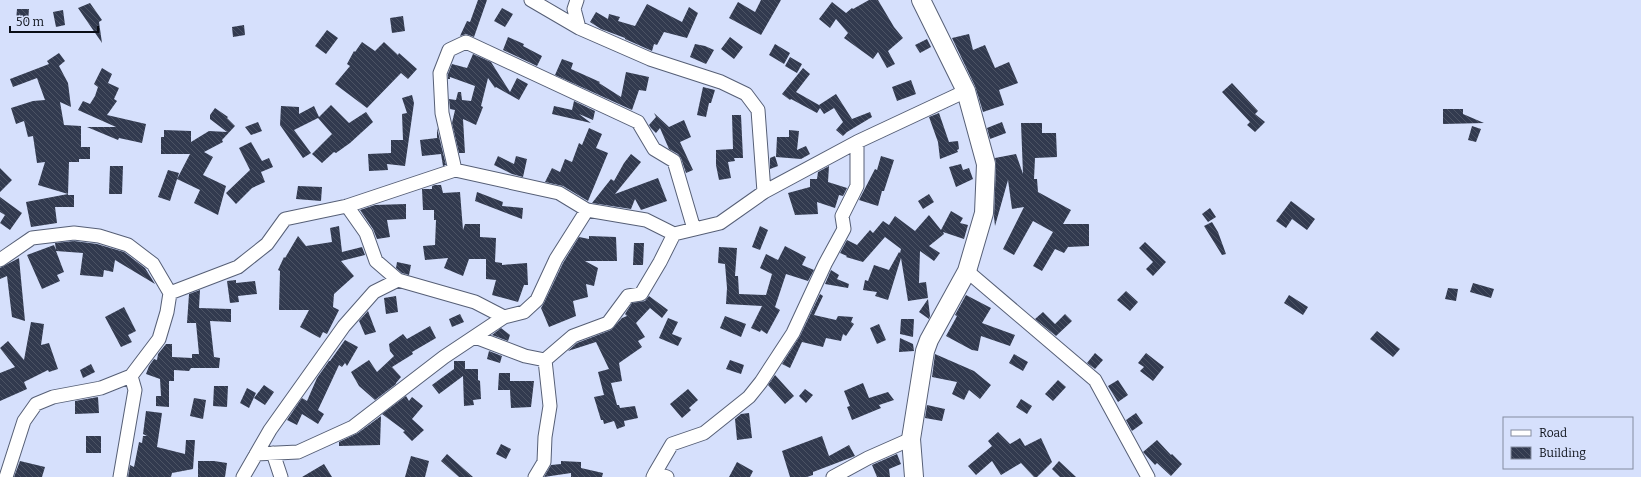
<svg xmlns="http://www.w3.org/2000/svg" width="1641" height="477" viewBox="0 0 1641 477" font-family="Bitter,serif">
  <defs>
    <pattern id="building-back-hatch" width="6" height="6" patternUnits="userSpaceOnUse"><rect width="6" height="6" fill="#323a4f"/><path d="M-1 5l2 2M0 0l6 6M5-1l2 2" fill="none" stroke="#4c5364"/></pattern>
  </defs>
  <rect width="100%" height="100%" fill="#d6e0fc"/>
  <!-- building -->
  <path fill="url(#building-back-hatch)" d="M478,0H487L474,37L466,34L460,36L467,21L470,22Z
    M761,0H781L761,35L729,18L738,2L755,12Z
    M869,0H878L894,27L903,38L888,51L895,64L887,68L878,52L873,59L844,38L848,33L836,19L830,28L819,19L832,2L846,13L852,8L853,9Z
    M90,3L102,20L99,22L102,43L78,8Z
    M647,4L682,22L689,7L698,13L687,38L664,32L657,45L654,44L652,51L625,39V38L601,29L590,22L596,12L608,19L609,14L620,17L618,21L635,26Z
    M502,8L513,14L505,27L494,21Z
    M17,9H29L28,22L16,21Z
    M63,10L65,25L56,27L53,12Z
    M403,16L405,31L392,33L390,18Z
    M244,25L245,35L233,37L232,27Z
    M327,30L338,38L326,54L315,46Z
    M969,34L973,50L985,45L995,68L1009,62L1018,83L999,90L1004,105L983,112L975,86L952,38Z
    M508,37L524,44L523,46L542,56L537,66L503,50Z
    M730,37L743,47L734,59L721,49Z
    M927,39L931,47L920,53L915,45Z
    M362,42L375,51L384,42L398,55L399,53L417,69L408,79L401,73L367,108L335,84L350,66L347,64L354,51L355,52Z
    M695,44L705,46L714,50L706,64L690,57Z
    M775,44L790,53L784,64L769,55Z
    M59,53L65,61L59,66L68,83L71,107L60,102L64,125L81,126V147H90V159H79V162H69L68,194L38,185L45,162L37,163L33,136L28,137L24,121L16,124L11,108L33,101L45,100L37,78L13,87L10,79L49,64L47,61Z
    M473,54L491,62L510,92L517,78L528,84L519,100L496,87L495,88L488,78L481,106L483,107L476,125L463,119L465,153H459L452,123L455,110L450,109L449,99L456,100L458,92H461L462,100L471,101L475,86L450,77V79H448V74L452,64L467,68Z
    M790,57L802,64L797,73L785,66Z
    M562,59L573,63L571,69L600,82L599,83L621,97L626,72L649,77L646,91L639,90L632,110L555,75Z
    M102,68L112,74L108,83L119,88L114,99L117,101L107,115L146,124L142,143L119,138L118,140L87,127H116L78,110L83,101L90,104L95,96L98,87L94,84Z
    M803,68L810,74L796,92L819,105L836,94L852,119L870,112L872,117L847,132L843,136L836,130L843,122L834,108L824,114L820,108L817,113L791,99L790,100L782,94Z
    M911,80L916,94L897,101L892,87Z
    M1232,83L1258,111L1255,114L1265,122L1255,132L1247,125L1250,122L1222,92Z
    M703,87L715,90L711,103H709L706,117L697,115Z
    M412,95L414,103L405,166L387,164L388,170L369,171L368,154L391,153V140H403L402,114L407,113L402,98Z
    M574,101L595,111L593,120L579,114L591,123L552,114L554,106L572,110Z
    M331,105L349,123L366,112L373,122L350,143L336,153L334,152L322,163L312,154L332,134L318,118L294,130L311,153L303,158L280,125L281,106L299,107V114L314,106L319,117Z
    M215,108L228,117L227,118L235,126L222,140L223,142L204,152L213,157L203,175L226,186L218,215L194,203L200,190L177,179L190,154H161V137H164V130L191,131V142L209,131L227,132L210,119V115Z
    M1443,109H1463V114L1484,123L1443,124Z
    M654,113L669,127L684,120L691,137L680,142L693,170L686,173L681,158L678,154L669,149L660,128L656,133L651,128L649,125L656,117Z
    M939,113L949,142L958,141L959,149L957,150L958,152L940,159L938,142L929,117Z
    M732,115H741L743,158H734L735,161L728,162L731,178L719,180L716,165V150L733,149Z
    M258,122L262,131L251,135L245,127Z
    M1002,122L1006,133L990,139L987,128Z
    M1021,123H1042V133H1056L1057,157L1035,158L1034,179H1037L1038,192L1071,210L1063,224H1089V246L1068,247L1064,253L1055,249L1042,271L1033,266L1053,232L1033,221L1014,255L1003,249L1024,207L1012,209L1008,180L995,226L994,217L996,164L995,158L1016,154L1023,174Z
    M1472,126L1481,129L1476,142L1468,140Z
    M437,128L446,165L443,166L441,154L422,156L420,140L437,138Z
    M589,128L602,134L596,148L608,153L588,201L563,186L545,182L552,168L560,172L565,159L572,162L579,143L582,145Z
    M789,130L799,131L797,150L806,146L810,154L801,159L776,157L777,137H789Z
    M251,142L262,161L269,158L273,167L261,172L265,182L252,188L236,204L226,193L250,170L239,148Z
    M631,154L641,162L615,194L658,178L667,201L641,210L635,199L631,209L592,203L611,179L614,181L624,163Z
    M498,156L514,164L516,156L527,159L523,177L512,174L494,165Z
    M775,156L778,166L770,169V158Z
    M881,156L894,160L884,191H882L878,206L859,200L875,169L877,170Z
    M961,164L963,170L969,168L973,179L956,187L949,167Z
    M110,166H123L122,194H109Z
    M829,166L828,182L847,188L843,196L839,195L835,208L817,202L818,214L795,215L788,193L810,187V179H817L818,172Z
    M0,168L12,180L0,192Z
    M168,170L179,173L170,201L158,197Z
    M435,185H441L443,193L460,192L463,230L465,224H480V237L496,238L495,262L502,263V265L527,263L528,285H524L518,302L492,295L496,280L486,279V259H469L463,276L444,268L448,258L425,260L423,246L435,245L436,220H434V210H423L422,189H432V186Z
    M298,186L322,187L321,201L296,199Z
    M477,192L503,202L502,206L523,208L522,219L475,201Z
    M68,194V195H74V207H55L57,223L31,227L26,202Z
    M929,194L934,202L923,209L918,201Z
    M0,197L22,213L10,230L0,223L5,215L0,212Z
    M1291,201L1315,219L1307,230L1292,219L1286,228L1276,221Z
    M406,204V219L387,220L390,237L377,239L373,229L360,210L375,205Z
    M1210,208L1216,217L1208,222L1202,214Z
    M951,211L963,218L960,223L968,225L964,239L943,232L944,234L929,246L940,253L934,261L920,251L919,283L926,282L928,298L908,301L901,258L888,300L875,296L877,292L863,290L865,280L868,281L874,265L889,270L899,252L900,253L901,249L885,237L863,262L846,257L847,256L840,253L847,240L857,245L870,230L873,233L883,221L889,225L895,216L915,231L929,215L941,230Z
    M1212,222L1218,232L1226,254L1222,255L1204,226Z
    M339,226L342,252L362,247L365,255L341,261L354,276L334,294L333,307L339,310L327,334L323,332L320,338L300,327L309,310H279L280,271L278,270L284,257L285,258L298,236L306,246L332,242L330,228Z
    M760,226L768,230L760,250L752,247Z
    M589,236L616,237L617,261H585L598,268L594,286L586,284L588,297L573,301L576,316L549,327L541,308L544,303L563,263L579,237L589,239Z
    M74,241L97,244L124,252L145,268L155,284L115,260L113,272L104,270L103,277L80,275L83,253L56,251L64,272L57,275L60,281L42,289L27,255L54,245L56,250L55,243Z
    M1145,242L1166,262L1153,276L1146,269L1153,262L1139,248Z
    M634,243H644L643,265H633Z
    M785,246L806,257L802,265L814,270L808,281L786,274L775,307L780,310L767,334L761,330L760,332L751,328L762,306L726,304L727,288L725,264L718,263L719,247L737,248L735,276H738L739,294L766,295L772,274L760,268L766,254L778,260Z
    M19,258L25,321L12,317L7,276L0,279V268Z
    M397,262L411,265L409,275L402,273L396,268Z
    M831,270L839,275L837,279L849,284L848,288L825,284Z
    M236,280V283L255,281L257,294L238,296L239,302L230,303L227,281Z
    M1473,283L1494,289L1491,298L1470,292Z
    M1448,288L1458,289L1456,301L1445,299Z
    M200,290L199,308L231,309V322L210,321L214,357L220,358L219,368H191L189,371L174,370V381H169V407L156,406V396H161L160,379L146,374L149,366L154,359L157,360L158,354L166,344H172V357L192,358V354H199L196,323H187L189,294Z
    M1126,291L1138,302L1130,311L1117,300Z
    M820,294L823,296L814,315L836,320L838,316L853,317L851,322L854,324L846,336L843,334L841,341L826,338L823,347L802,342L790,368L782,364L800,336Z
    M966,295L991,308L982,323L1015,335L1010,346L981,336L978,351L972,350L946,336L957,316L955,315Z
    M1289,295L1308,307L1303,315L1284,303Z
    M396,296L398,312L386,314L384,298Z
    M649,296L668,310L662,318L650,308L636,323L645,337L638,341L642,347L619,363L622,381L611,383L617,405H619L620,408L635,406L638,418L624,421L625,426L617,429L614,421L604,424L603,420H601L594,397L604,395L598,372L609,369L596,342L568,351L577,343L611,330L622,318L627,316L625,314L632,303L645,301Z
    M928,299L930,316L929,319L919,312Z
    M124,307L136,331L128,335L132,342L121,347L105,317Z
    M368,311L376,332L365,335L359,321Z
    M1043,312L1055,324L1065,314L1072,321L1056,336L1035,319Z
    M460,314L464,322L452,327L449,319Z
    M725,316L746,324L741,337L720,328Z
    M668,318L678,322L672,334L682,338L678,346L659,338Z
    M901,319H914L913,337L900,334Z
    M31,322L44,324L41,345L49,343L58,369L49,372L48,370L24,382L27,389L0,401V373L15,367L0,348L8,341L24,360Z
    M879,324L886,340L877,344L870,328Z
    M430,326L436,338L412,352L413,354L392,367L401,377L396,383V384L375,400L359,386L351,372L369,360L377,372L394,356L390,351L389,344L403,334L407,339Z
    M501,328L510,335L508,341L492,335Z
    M1377,331L1400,349L1393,357L1370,339Z
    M900,338L913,344L914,351L899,352Z
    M345,340L358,347L347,366L345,363L342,367L339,365L318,410L324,414L318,424L302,414L297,425L287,420L302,398L307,401L317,378L329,361H330Z
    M489,351L502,356L500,363L487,359Z
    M1095,353L1103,360L1095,369L1087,363Z
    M1146,353L1164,367L1153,381L1140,371L1144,367L1138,363Z
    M935,354L974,371L991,385L980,399L969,390L964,400L952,394L957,382L932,377Z
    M1014,354L1028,362L1023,371L1009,363Z
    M730,360L744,365L741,374L726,369Z
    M454,361H465V369H478V380L480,381L481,399L473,400L474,405L464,406L463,376L439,394L432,385L454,369Z
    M91,364L95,372L83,378L80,370Z
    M499,373H510V381H534L531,407L511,408L510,390H498Z
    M775,375L794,396L785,404L768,385Z
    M1058,380L1066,387L1053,401L1045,394Z
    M1118,380L1128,395L1118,402L1108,386Z
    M863,383L869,398L888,392L894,400L879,405L881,408L852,420L847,407L850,406L844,391Z
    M264,385L274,392L265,405L254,398Z
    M214,386H228L227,407L213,406Z
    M247,388L256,393L249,408L240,403Z
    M688,389L698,400L689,408L691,410L682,418L670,404Z
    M805,389L813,395L806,403L799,396Z
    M406,396L409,401L412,397L423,406L412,419L424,430L412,441L403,432L405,431L382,414Z
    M98,397L99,413L75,414V401Z
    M194,398L206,400L203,419L190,416Z
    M1021,399L1032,406L1027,414L1016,407Z
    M927,405L945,409L942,421L925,418Z
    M146,411L162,413L157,447L185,454L186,440H195L193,469L172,473L171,477H128L130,465L134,467L139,442L142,443L143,436H147L143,434Z
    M749,413L752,438L737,440L735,419L741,414Z
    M1136,413L1143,423L1132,431L1126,420Z
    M381,416L380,445L339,446V442L358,433Z
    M998,432L1010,444L1020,438L1025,446L1041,438L1052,462L1037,477H1034L1021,463L1001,475L992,461L976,475L968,466L992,446L988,441Z
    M86,436H101V453H86Z
    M822,436L829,456L849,445L855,456L813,472V475L807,477H790L782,451Z
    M1157,440L1171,455L1172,454L1182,464L1171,476L1157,463L1155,465L1143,452Z
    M501,444L511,449L506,459L496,454Z
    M447,454L473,477H459L441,461Z
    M897,454L901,464L889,469L890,477H877L872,465Z
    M411,456L429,461L425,477H405Z
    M20,461L45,467L42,477H14Z
    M198,461H214L227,463L225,477H198Z
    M561,461L581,462V468L603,473L602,477H571V473L544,477L551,465L561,464Z
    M1059,461L1076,477H1060L1052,469Z
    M737,462L753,471L750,477H729Z
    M324,464L332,477H302Z"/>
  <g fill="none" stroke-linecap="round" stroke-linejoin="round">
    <defs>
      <path id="minor" d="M531,0L579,28L650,59L721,82L746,94L758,110L764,192
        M577,0L574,9L579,28
        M455,170L442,113L440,73L449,50L466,42L638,122L654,149L674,161L694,229
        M347,206L366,233L376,261L398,280
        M0,260L32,238L74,233L99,236L128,245L153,264L170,293L167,312L159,339L131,376L101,388L53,397L36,404L24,421L6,477
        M967,271L1095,380L1148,477
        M170,293L238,267L267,244L285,219L347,206L455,170L559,193L587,210L646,220L674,234L720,223L764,192L857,142L966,91
        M475,337L525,356L545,360L573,336L608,323L628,296L641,294L660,262L674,234
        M273,453L281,477
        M256,454L298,452L353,427L444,357L504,317
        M655,473L672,444L704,433L749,397L761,382L793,333L825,264L844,229L842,216L857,186V142
        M120,477L135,390L131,376
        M243,477L270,430L344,326L374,292L398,280L475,302L504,317L524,312L537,300L556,259L587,210
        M535,477L544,462L545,437L550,406L545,360
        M653,477L655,473L667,477
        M833,477L868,458L911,439"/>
      <path id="secondary" d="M914,477L911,439L925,351L929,340L967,271L984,213L986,164L966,91L921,0"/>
    </defs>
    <!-- minor casing -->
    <use href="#minor" stroke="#565f76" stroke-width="15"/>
    <!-- secondary casing -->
    <use href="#secondary" stroke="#565f76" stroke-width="20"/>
    <!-- minor -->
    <use href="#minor" stroke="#fff" stroke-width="13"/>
    <!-- secondary -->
    <use href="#secondary" stroke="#fff" stroke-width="18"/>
  </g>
  <!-- legend -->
  <rect x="1503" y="417" width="130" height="52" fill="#d6e0fc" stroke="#848ca0"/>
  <rect x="1511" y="430" width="20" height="6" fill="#ffffff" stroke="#848ca0"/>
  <text x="1539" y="437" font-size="12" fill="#0a0e16">Road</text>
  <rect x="1511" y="447" width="20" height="12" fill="url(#building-back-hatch)" stroke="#848ca0"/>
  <text x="1539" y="457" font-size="12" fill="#0a0e16">Building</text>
  <!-- scale -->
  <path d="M10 26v6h88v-6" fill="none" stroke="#0a0e16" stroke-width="2"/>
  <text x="16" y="26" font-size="12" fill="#0a0e16" stroke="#d6e0fc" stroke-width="3" paint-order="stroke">50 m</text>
</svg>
